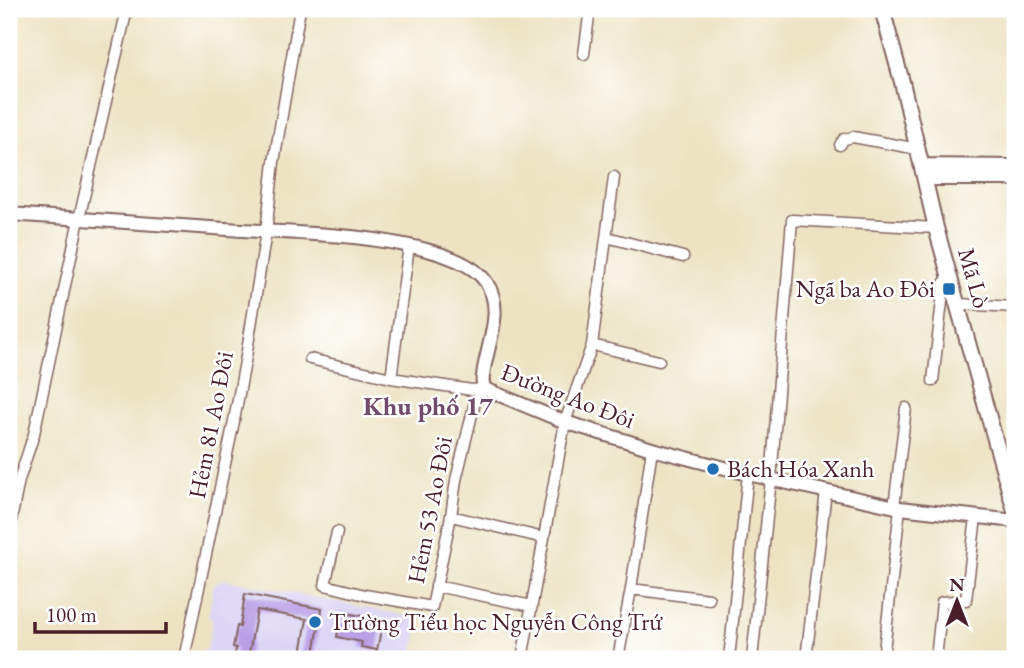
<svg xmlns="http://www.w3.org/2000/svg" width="1024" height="668" viewBox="0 0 1024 668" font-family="'EB Garamond',serif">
  <rect width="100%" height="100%" fill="#fff"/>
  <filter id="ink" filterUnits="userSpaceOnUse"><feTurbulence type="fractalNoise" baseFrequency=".0143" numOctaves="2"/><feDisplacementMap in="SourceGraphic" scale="14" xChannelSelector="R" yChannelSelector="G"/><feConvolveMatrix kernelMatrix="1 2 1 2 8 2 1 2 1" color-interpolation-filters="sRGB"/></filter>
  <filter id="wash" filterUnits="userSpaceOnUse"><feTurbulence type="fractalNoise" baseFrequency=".00686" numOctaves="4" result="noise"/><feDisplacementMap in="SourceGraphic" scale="28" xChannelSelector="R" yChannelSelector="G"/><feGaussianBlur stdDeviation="1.57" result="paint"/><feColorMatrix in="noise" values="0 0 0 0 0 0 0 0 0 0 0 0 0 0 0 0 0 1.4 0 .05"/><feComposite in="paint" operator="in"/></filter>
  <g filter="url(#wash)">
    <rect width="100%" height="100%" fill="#ede3c3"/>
    <!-- built -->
    <path fill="#ddd5f6" d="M223,579L412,617L419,625L412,659H198L199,654L207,649L213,619L208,617L214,584Z"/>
    <g id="blocks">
      <!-- building -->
      <path fill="#b99ee6" d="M245,594L322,609L313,659H300L307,619L257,610L248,659H234L236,648L233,647L237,626L240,627Z
        M341,612L383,620L377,650L361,647L362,642L337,637Z"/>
    </g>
  </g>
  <g filter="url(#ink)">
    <use href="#blocks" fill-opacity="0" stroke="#836460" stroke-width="2"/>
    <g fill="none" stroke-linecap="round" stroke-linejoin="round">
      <defs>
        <path id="minor" d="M584,54L590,9
          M840,145L844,139L853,137L918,149
          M607,237L683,257
          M958,304L1015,307
          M592,345L659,361
          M310,359L391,378L472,390L485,389
          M391,378L409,246
          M933,381L944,283L950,277
          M894,507L906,408
          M451,516L544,538
          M9,531L19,480L34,434L79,219L127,9
          M337,532L325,585L365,595L432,607L451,516L456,480L475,402L485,389
          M436,586L532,606
          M631,589L709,599
          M184,659L233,426L247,351L266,232L274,162L300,9
          M522,659L565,422L592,345L614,177
          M618,659L631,589L652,449
          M729,659L748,474
          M752,659L771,479L792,220L936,228
          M806,659L826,491
          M883,659L900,508
          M936,659L942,602L966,600L976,517"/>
        <path id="tertiary" d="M9,214C86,219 164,225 242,230C296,233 352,234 405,245C430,250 471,260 486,282C504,308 489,340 484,369C483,377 481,382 485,389L565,422L652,449L748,474L900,508L1015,521"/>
        <path id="secondary" d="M882,9L902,82L936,228L1015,511
          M922,166L1015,167
          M925,178H1015"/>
      </defs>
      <!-- minor casing -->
      <use href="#minor" stroke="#836460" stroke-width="13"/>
      <!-- tertiary casing -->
      <use href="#tertiary" stroke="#836460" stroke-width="16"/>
      <!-- secondary casing -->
      <use href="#secondary" stroke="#836460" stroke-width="18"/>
      <!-- minor -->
      <use href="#minor" stroke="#fff" stroke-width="10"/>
      <!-- tertiary -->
      <use href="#tertiary" stroke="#fff" stroke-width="12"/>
      <!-- secondary -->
      <use href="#secondary" stroke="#fff" stroke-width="14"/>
    </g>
  </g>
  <!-- markers -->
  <g fill="#1f6fb2" stroke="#fff" stroke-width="2.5">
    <rect x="942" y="282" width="14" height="14" rx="3.5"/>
    <circle cx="713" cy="469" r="7"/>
    <circle cx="315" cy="622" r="7"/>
  </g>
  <g text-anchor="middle" stroke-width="5" stroke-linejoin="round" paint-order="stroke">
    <!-- street labels -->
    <g font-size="24" fill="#4a1f2b" stroke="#fff">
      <text transform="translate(974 278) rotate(74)" y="8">Mã Lò</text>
      <text transform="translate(568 396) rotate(21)" y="8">Đường Ao Đôi</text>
      <text transform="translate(211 425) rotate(-79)" y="8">Hẻm 81 Ao Đôi</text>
      <text transform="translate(430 510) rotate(-79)" y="8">Hẻm 53 Ao Đôi</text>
    </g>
    <!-- poi labels -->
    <g font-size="24" fill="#4a1f2b" stroke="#fff" text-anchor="start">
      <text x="935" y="297" text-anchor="end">Ngã ba Ao Đôi</text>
      <text x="727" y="477">Bách Hóa Xanh</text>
      <text x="329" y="630">Trường Tiểu học Nguyễn Công Trứ</text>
    </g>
    <!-- neighbourhood labels -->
    <g font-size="26" font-weight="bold" fill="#714b6c" stroke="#fff">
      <text x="428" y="415">Khu phố 17</text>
    </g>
  </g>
  <!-- margin -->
  <rect width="1024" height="668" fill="none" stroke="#fff" stroke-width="35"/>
  <!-- north arrow -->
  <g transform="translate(957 601)" stroke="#ffffff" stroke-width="5" paint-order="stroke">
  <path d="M0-5L12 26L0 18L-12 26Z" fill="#4a1f2b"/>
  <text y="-10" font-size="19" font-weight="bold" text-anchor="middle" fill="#4a1f2b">N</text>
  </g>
  <!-- scale -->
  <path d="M35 622v10h131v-10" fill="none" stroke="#4a1f2b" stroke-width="3.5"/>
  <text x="46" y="622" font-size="21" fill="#4a1f2b" stroke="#ffffff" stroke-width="5" paint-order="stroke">100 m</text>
</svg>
